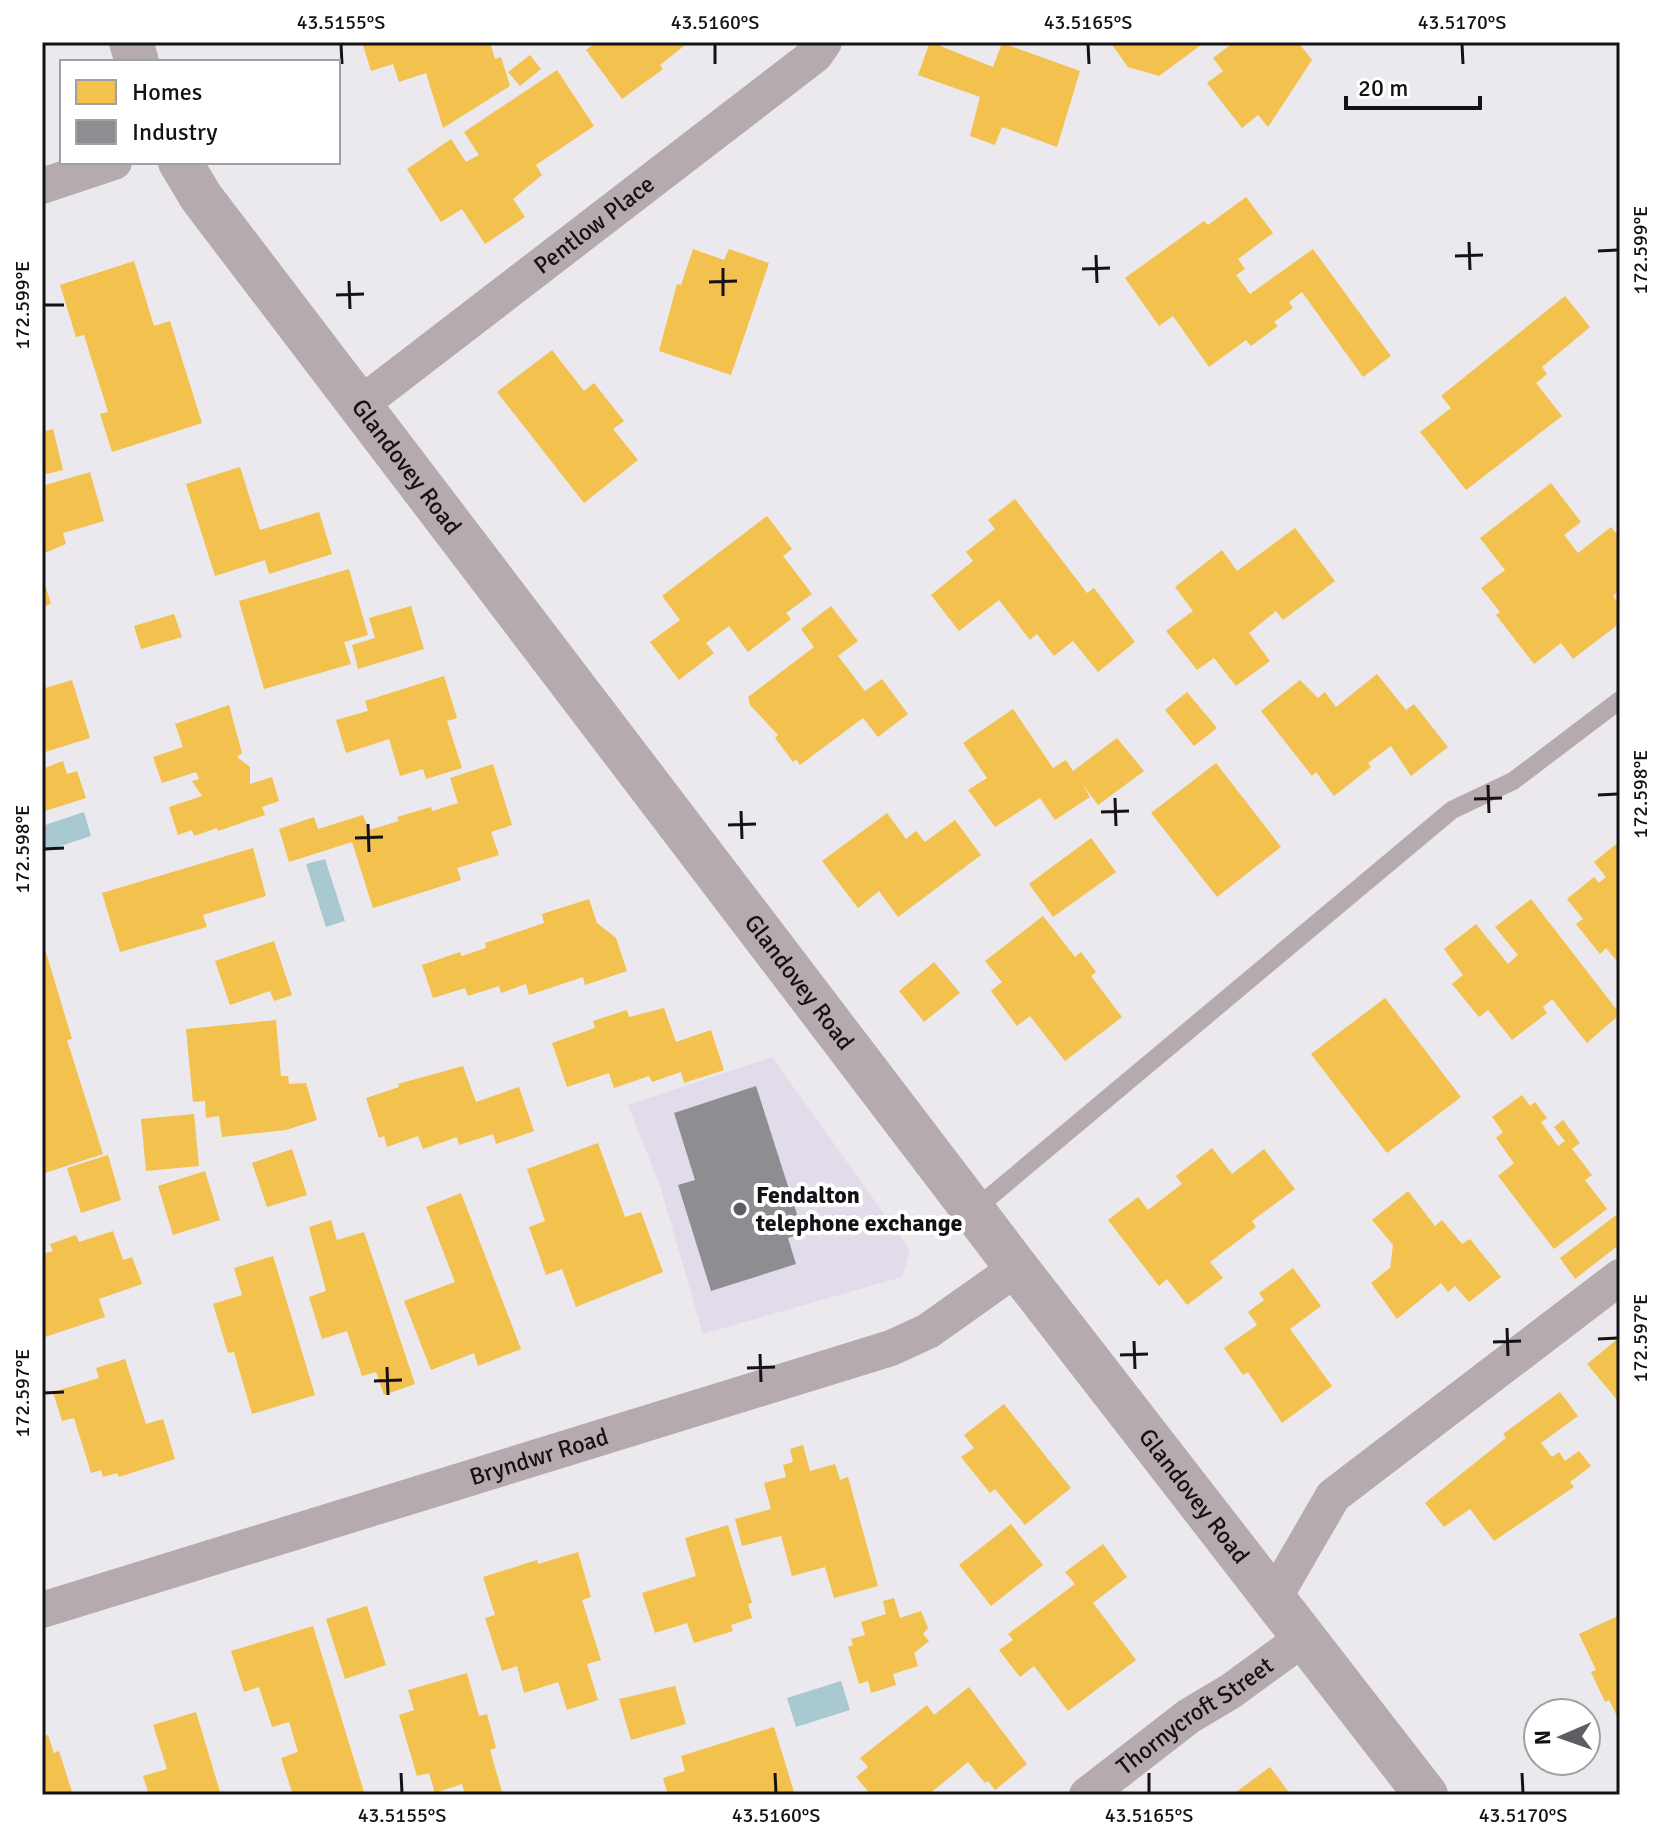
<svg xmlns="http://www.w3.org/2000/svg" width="1662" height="1837" viewBox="0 0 1662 1837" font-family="Signika,sans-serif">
  <rect width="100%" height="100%" fill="#ebe8ee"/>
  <!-- industrial -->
  <path fill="#e2dcea" d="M772,1057L910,1250L902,1277L703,1334L660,1186L628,1105Z"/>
  <!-- water -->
  <path fill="#a8c9d2" d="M84,812L91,836L42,852V826Z
    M325,859L345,921L326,927L306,864Z
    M841,1681L850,1710L796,1727L787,1698Z"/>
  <!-- homes -->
  <path fill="#f2c14e" d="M362,42H490L495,59L501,57L510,86L443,128L426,73L399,82L393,64L371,71Z
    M596,42H689L660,65L663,69L622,99L586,50Z
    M930,42L993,67L1002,43L1080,71L1057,147L1002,127L995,145L970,136L980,97L918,75Z
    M1110,42H1205L1159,76L1128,67Z
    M1234,42H1298L1312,60L1268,127L1258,115L1242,128L1207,83L1223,71L1213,58Z
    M530,55L541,69L520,86L508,72Z
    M557,70L594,126L536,165L542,175L513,199L525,217L485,244L462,209L441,222L407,169L451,139L466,162L479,155L464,132Z
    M1246,197L1273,233L1238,259L1245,269L1236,275L1250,294L1313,249L1391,356L1363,377L1302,292L1289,302L1293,308L1274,322L1278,326L1251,346L1246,340L1209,367L1173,316L1159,326L1125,278L1204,221L1208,225Z
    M693,249L724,260L729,249L769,263L731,375L659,351L677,284L681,285Z
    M134,261L154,326L170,321L202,423L112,452L100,414L108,412L84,335L76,337L60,285Z
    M1565,296L1590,327L1542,367L1547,374L1536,383L1562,416L1466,490L1420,432L1451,408L1441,396Z
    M552,350L584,391L594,383L624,421L613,429L638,460L584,503L497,392Z
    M53,429L63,470L42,475V432Z
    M240,467L260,530L319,512L332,554L269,574L265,560L215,576L186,484Z
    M90,472L104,521L63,533L66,544L42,554V486Z
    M1551,483L1581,522L1564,535L1578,553L1611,527L1620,538V590L1613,596L1620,605V623L1573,659L1561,643L1534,664L1496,615L1500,612L1481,588L1505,570L1480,538Z
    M1015,499L1087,593L1094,588L1135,642L1098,672L1073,641L1054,656L1037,634L1030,640L999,600L959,631L931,595L973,561L966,552L995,529L988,520Z
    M767,516L792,549L783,556L812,594L786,613L791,619L748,652L729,626L706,643L714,653L679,680L650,642L680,620L662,596Z
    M1295,528L1335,581L1283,620L1276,611L1249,633L1270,661L1236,686L1214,658L1197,670L1166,631L1193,611L1175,587L1222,550L1237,571Z
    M349,569L368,635L344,642L351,664L264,689L239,601Z
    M42,575L51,604L42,607Z
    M411,606L424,649L358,669L352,645L375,638L369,618Z
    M831,606L858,641L838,656L865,691L882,679L908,714L878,737L863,718L800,765L796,759L793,762L775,738L778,735L750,705L748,697L814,647L801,629Z
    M174,614L182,637L141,649L134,626Z
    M1377,674L1406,710L1414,704L1448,747L1411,776L1391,746L1368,763L1371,767L1334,796L1316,772L1312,776L1261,711L1300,680L1318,698L1325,692L1336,707Z
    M444,676L457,718L447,721L462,768L426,779L423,769L400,776L389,739L346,753L336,720L368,711L365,701Z
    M72,680L90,738L42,753V689Z
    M1187,692L1217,728L1194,746L1165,710Z
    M229,705L242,753L237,757L250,767V784L272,777L279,801L262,807L265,815L218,831L217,828L194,836L192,830L178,835L169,807L202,796L192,781L199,779L196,772L162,783L153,757L183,747L175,724Z
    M1013,709L1053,768L1066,760L1073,771L1117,738L1144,771L1098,805L1083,785L1090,797L1055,820L1040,798L995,827L968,790L987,778L963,743Z
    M63,761L67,774L77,771L86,798L42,812V769Z
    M1216,763L1281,847L1217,897L1151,813Z
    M493,764L512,825L491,832L499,855L457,868L461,880L373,908L352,842L289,862L279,829L314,817L318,829L363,815L369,830L399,821L397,817L431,807L432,811L458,803L450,778Z
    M887,813L906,839L916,831L925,842L955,820L981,855L898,917L879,891L858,908L822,861Z
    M1091,838L1116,872L1053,917L1029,884Z
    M1620,841V965L1606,948L1600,954L1576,924L1583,919L1567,899L1594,877L1599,883L1606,877L1594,862Z
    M253,848L266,896L203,915L207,927L120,952L102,893Z
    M589,899L597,923L616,938L627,971L585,985L583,977L529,995L526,984L501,993L499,986L468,996L465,988L433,998L422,965L460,952L462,956L486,948L485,943L544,923L542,914Z
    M1531,899L1620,1014L1587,1043L1552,999L1543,1007L1547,1013L1512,1040L1488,1010L1479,1017L1452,984L1463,975L1444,949L1476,924L1508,964L1518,955L1495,927Z
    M1043,916L1075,957L1081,952L1096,972L1091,976L1122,1017L1065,1061L1030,1016L1017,1026L991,991L1002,982L985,961Z
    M42,939L72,1039L67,1040L103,1154L42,1174Z
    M274,941L292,995L274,1001L270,991L230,1005L215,961Z
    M934,962L960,993L924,1022L899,991Z
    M1385,998L1461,1097L1387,1153L1311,1054Z
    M664,1008L676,1042L711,1030L724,1070L684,1083L681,1072L652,1082L649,1076L614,1088L609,1073L567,1087L552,1043L595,1028L593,1021L627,1010L629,1017Z
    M276,1020L281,1076H288L289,1084L306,1083L317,1120L286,1130L222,1137L219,1116L206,1118L205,1101L193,1102L186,1029Z
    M463,1066L476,1102L519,1087L534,1131L496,1144L493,1134L459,1145L457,1137L423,1149L418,1136L387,1147L384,1136L379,1138L366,1098L399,1087L398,1084Z
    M1522,1095L1530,1106L1535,1102L1547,1118L1541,1122L1558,1146L1565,1141L1554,1127L1563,1120L1580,1143L1572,1149L1592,1175L1585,1180L1607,1209L1554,1249L1498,1176L1514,1163L1496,1138L1503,1132L1492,1117Z
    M194,1114L199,1166L146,1171L141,1119Z
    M598,1143L625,1217L641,1212L663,1272L576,1307L562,1269L546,1275L529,1227L545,1221L527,1169Z
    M1212,1148L1232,1174L1264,1149L1295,1189L1252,1221L1256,1227L1210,1262L1223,1278L1187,1305L1167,1279L1159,1286L1108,1220L1138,1197L1148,1210L1182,1184L1176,1176Z
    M292,1149L307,1195L267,1207L252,1163Z
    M108,1155L121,1200L81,1213L67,1168Z
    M205,1171L220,1220L173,1235L158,1186Z
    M1408,1191L1435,1226L1442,1220L1462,1244L1470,1239L1501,1277L1469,1302L1455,1286L1448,1292L1441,1283L1397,1319L1371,1283L1390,1268L1393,1245L1372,1220Z
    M461,1193L521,1349L478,1366L474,1353L431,1370L404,1301L455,1282L426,1207Z
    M1620,1212V1244L1575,1279L1560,1258Z
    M331,1220L337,1240L364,1232L415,1384L384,1395L376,1372L362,1376L347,1331L322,1339L309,1297L326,1291L309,1227Z
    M113,1231L123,1260L132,1257L142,1284L99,1299L105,1317L45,1337L42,1254L53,1251L50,1244L76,1235L79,1242Z
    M273,1256L315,1395L252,1414L234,1352L228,1353L213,1304L242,1295L234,1268Z
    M1293,1268L1321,1306L1290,1329L1332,1386L1282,1423L1248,1372L1243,1375L1224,1348L1257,1325L1248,1312L1264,1300L1259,1293Z
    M1620,1337V1399L1618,1401L1587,1364Z
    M125,1359L146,1424L163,1419L175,1459L119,1477L117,1473L103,1477L101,1470L91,1473L74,1418L62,1421L53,1392L99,1378L96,1368Z
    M1560,1392L1578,1416L1541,1443L1552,1457L1559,1452L1565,1461L1579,1451L1591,1466L1570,1482L1574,1487L1494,1541L1470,1509L1444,1527L1425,1503L1506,1438L1503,1434Z
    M1004,1404L1071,1488L1025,1525L995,1489L990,1493L961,1457L974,1448L964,1435Z
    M803,1445L810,1471L835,1464L840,1480L848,1477L878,1586L834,1598L825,1567L792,1576L781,1536L742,1546L735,1519L771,1509L764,1483L786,1477L783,1465L793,1462L790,1449Z
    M1011,1524L1043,1565L991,1606L959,1565Z
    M728,1525L752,1603L748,1604L752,1618L731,1625L733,1631L694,1643L687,1623L655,1633L642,1593L696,1576L685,1538Z
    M1103,1544L1127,1577L1093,1603L1136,1660L1068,1711L1034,1666L1020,1677L999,1650L1013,1640L1008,1634L1075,1584L1065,1572Z
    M578,1552L591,1597L582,1600L601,1660L587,1664L598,1700L567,1710L558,1682L524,1693L517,1666L502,1671L485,1618L495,1615L483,1577L537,1560L538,1564Z
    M894,1598L900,1618L921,1611L928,1628L923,1634L929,1641L914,1653L918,1666L893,1674L896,1685L871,1693L868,1681L859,1684L848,1647L853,1645L851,1639L865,1635L861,1622L886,1614L883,1601Z
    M367,1606L386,1665L345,1679L326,1619Z
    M1620,1615V1722L1609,1700L1605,1702L1591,1672L1596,1670L1579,1634Z
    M313,1626L365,1795H293L281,1758L298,1752L289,1722L272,1727L259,1687L244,1692L231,1651Z
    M467,1673L479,1716L487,1714L496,1748L490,1750L502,1792L492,1795H465L462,1784L435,1793L429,1773L417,1776L399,1715L414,1710L408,1690Z
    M675,1686L686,1724L631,1740L619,1699Z
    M969,1687L1027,1764L995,1790L988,1781L985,1783L968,1762L928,1795H871L856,1777L868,1767L860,1758L927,1705L934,1715Z
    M196,1712L221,1795H149L143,1776L167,1769L153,1725Z
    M774,1727L795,1795H668L663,1778L685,1771L681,1756Z
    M48,1735L54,1753L59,1751L73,1795H42V1737Z
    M1270,1767L1291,1795H1232Z"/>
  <!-- industry -->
  <path fill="#8d8d92" d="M756,1086L803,1233L788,1238L796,1264L711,1291L678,1185L695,1180L674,1113Z"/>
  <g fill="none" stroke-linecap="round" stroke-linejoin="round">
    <!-- service -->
    <path stroke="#b5aaad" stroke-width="18" d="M974,1210L1452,810L1513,781L1620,700"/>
    <!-- minor -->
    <g stroke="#b5aaad" stroke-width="36">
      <path d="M42,186L114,162"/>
      <path id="s1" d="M361,404L815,55L824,42"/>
      <path d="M1274,1598L1333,1496L1620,1277"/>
      <path id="s2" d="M42,1610L891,1348L928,1331L1017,1268"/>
      <path id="s3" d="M1087,1795L1189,1716L1231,1691L1305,1637"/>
    </g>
    <!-- tertiary -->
    <g stroke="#b5aaad" stroke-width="44">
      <path d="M131,42L137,62"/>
      <path id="s4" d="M180,162L201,197L1017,1268L1426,1795"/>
    </g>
  </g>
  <!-- ticks -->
  <path fill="none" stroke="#151217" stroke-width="3" d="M341,44L342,64M715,44V64M1088,44L1089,64M1462,44L1463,64M1469,242L1470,270M1598,251L1618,250M1096,255L1097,283M1455,256L1483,255M723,268V296M1082,269L1110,268M349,281L350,309M709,282L737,281M336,295L364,294M44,305H64M1488,785L1489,813M1598,795L1618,794M1115,798L1116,826M1474,799L1502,798M741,811L742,839M1101,812L1129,811M368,824L369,852M728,825L756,824M355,838L383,837M44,849L64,848M1507,1328L1508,1356M1598,1339L1618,1338M1134,1341L1135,1369M1493,1342L1521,1341M760,1354L761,1382M1120,1355L1148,1354M387,1367L388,1395M747,1368L775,1367M374,1381L402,1380M44,1393L64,1392M401,1773L402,1793M775,1773L776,1793M1149,1773V1793M1522,1773L1523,1793"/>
  <!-- markers -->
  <circle fill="#605d62" stroke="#fff" stroke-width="3" cx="740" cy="1209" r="8"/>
  <g text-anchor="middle" stroke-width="8" stroke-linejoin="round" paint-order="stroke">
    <!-- street labels -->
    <g font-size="24" fill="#151217" stroke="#fff">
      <text dy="8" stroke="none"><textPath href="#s1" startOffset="294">Pentlow Place</textPath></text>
      <text dy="8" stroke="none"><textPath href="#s4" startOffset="380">Glandovey Road</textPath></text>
      <text dy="8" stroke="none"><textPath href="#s4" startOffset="1028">Glandovey Road</textPath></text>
      <text dy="8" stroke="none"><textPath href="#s2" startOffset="520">Bryndwr Road</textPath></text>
      <text dy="8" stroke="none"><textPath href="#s4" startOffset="1676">Glandovey Road</textPath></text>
      <text dy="8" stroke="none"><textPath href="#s3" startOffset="134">Thornycroft Street</textPath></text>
    </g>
    <!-- poi labels -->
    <g font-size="24" font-weight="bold" fill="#151217" stroke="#fff" text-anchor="start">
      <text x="756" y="1203">Fendalton<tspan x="756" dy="28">telephone exchange</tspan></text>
    </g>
  </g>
  <!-- border -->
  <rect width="1662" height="1837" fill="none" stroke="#ffffff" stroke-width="88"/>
  <!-- legend -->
  <rect x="60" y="60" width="280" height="104" fill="#ffffff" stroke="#a1a0a2" stroke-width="2"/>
  <rect x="76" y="80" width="40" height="24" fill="#f2c14e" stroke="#a1a0a2" stroke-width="2"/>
  <text x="132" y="100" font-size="24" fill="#151217">Homes</text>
  <rect x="76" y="120" width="40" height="24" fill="#8d8d92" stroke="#a1a0a2" stroke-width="2"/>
  <text x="132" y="140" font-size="24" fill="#151217">Industry</text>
  <!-- north arrow -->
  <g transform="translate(1562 1737) rotate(268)"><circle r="38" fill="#ffffff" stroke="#a1a0a2" stroke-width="2"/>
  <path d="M0-6L14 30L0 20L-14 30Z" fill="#605d62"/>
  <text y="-12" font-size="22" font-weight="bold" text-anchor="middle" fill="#151217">N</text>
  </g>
  <!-- scale -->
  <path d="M1346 96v12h134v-12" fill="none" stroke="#151217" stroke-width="4"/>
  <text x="1358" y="96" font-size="24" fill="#151217" stroke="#ffffff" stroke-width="6" paint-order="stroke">20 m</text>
  <rect x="44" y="44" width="1574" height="1749" fill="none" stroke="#151217" stroke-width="3"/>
  <g font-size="20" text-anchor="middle" fill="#151217">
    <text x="341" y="29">43.5155°S</text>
    <text x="715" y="29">43.5160°S</text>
    <text x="1088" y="29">43.5165°S</text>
    <text x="1462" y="29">43.5170°S</text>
    <text transform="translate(1640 250) rotate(-90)" y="7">172.599°E</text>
    <text transform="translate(22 305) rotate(-90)" y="7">172.599°E</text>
    <text transform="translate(1640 794) rotate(-90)" y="7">172.598°E</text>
    <text transform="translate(22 849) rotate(-90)" y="7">172.598°E</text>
    <text transform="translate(1640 1338) rotate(-90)" y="7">172.597°E</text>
    <text transform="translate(22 1393) rotate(-90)" y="7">172.597°E</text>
    <text x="402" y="1822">43.5155°S</text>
    <text x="776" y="1822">43.5160°S</text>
    <text x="1149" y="1822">43.5165°S</text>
    <text x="1523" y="1822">43.5170°S</text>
  </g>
</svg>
